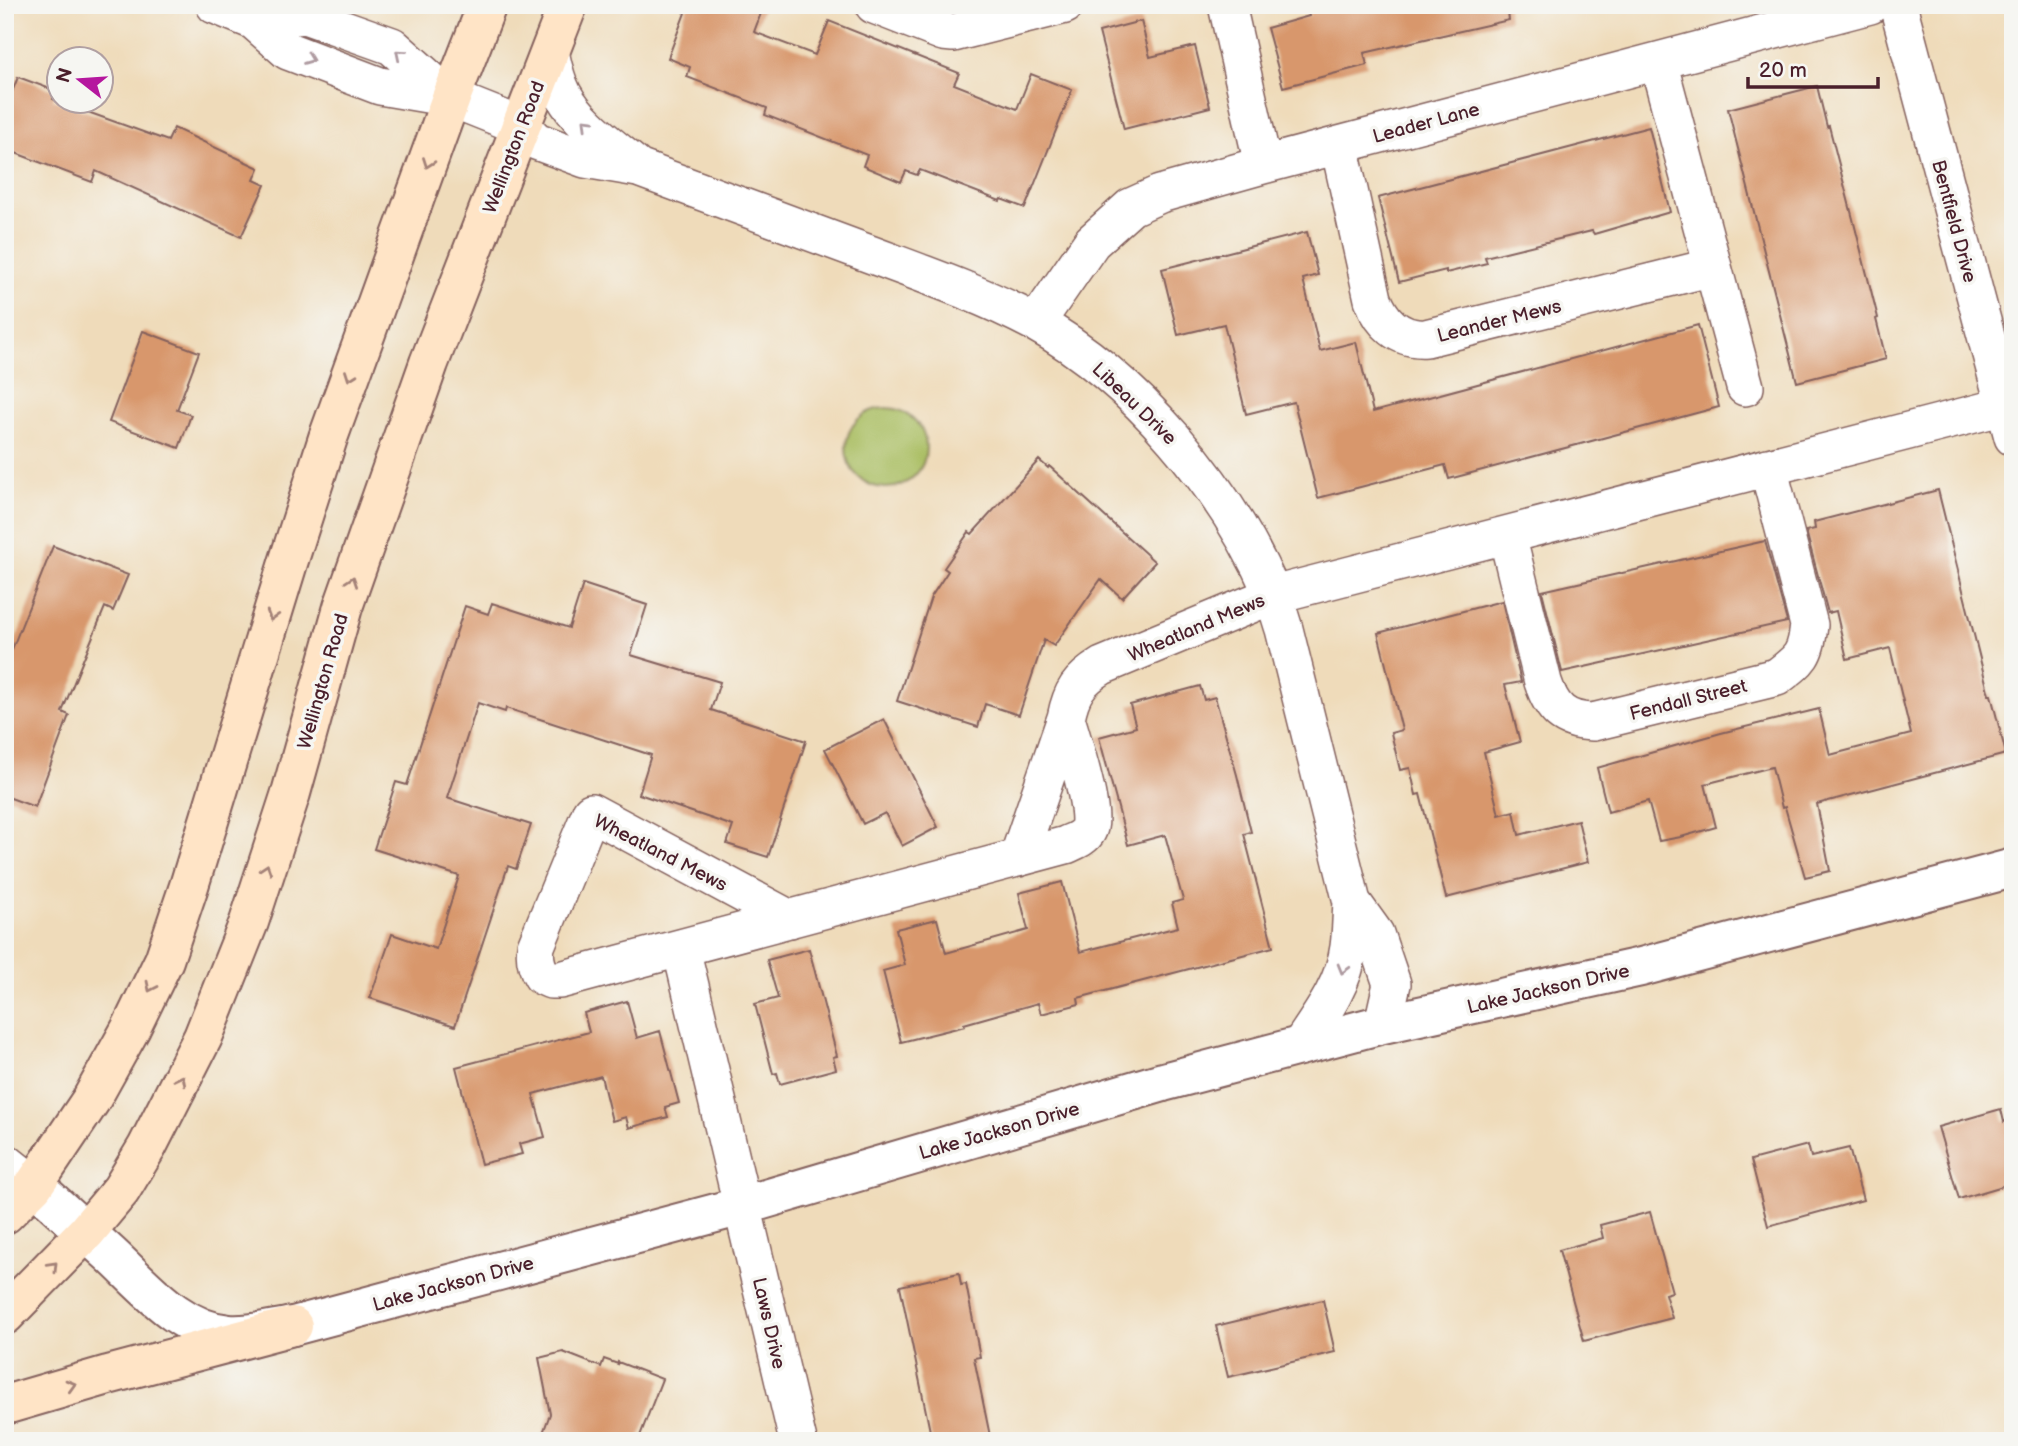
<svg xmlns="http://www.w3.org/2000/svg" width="2018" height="1446" viewBox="0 0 2018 1446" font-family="'Balsamiq Sans',sans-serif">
  <rect width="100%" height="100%" fill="#f6f6f2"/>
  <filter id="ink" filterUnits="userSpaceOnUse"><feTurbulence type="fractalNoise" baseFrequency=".0143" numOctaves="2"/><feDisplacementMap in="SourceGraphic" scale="14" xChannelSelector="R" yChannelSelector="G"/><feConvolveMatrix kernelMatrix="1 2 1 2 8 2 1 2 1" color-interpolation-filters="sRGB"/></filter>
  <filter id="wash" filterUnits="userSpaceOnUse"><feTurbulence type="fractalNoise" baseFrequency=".00686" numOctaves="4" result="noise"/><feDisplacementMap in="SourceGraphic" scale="28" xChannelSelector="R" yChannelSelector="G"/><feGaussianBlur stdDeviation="1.57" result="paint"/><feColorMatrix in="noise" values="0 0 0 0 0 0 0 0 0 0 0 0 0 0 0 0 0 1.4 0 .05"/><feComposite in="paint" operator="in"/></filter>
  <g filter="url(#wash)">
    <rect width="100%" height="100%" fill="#efdbba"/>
    <!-- green -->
    <path fill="#a9bd61" stroke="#7a6e46" stroke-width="2" d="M846 448a40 40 0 1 1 80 0a40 40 0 1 1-80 0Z"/>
    <g id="blocks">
      <!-- building -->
      <path fill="#d8976c" d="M688,5H764L754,32L815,55L829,21L959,73L954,84L1017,109L1031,74L1072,90L1025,208L1001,199L1000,201L920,170L917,175L906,171L901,182L863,166L867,155L765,115L767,108L687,77L690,67L668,58Z
        M1306,5H1507L1509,20L1364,53L1367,65L1283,87L1267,28L1309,16Z
        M1141,21L1150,57L1195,46L1210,107L1124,129L1099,32Z
        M18,77L56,91L53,99L60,102L168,141L174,128L259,168L254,180L265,185L241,237L96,171L92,182L5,149V109Z
        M1817,86L1827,127L1829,126L1853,219L1878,318L1876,319L1886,359L1797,382L1728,109Z
        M1649,127L1670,212L1594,234L1592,231L1485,257L1487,263L1446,273V270L1399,282L1378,198Z
        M1307,232L1318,275L1303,279L1320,351L1356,342L1373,412L1698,325L1719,407L1449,479L1445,465L1318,498L1294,402L1246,414L1224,324L1178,335L1162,269Z
        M143,331L199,352L177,410L191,415L179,448L109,422Z
        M1039,460L1048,468L1049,466L1155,562L1122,598L1101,579L1054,646L1044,640L1019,715L985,704L978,727L897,701L931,597L948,571L944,568L969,532L972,534Z
        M1938,490L1989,695H1991L2006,754L1817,804L1830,871L1805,877L1785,807L1782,808L1772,767L1705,784L1716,827L1681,837L1659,841L1648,801L1608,812L1597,768L1721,733L1819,709L1830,755L1911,734L1890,648L1847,659L1836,611L1828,613L1806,531L1815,529L1814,522Z
        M1765,541L1787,622L1562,672L1542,591Z
        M53,546L128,575L113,611L105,607L83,660L62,712L69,715L35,807L5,796V667Z
        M583,584L647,605L631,655L720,682L711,710L806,741L768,857L727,844L733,826L639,794L651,755L506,708L505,712L478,703L447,798L531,825L516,869L508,866L455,1026L370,998L392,934L436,949L459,876L374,849L396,782L407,785L465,606L488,614L492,603L569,628Z
        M1502,601L1521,682L1505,685L1520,742L1484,752L1499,815L1514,811L1519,835L1578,820L1588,862L1446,898L1420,794L1416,795L1410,768L1400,770L1391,733L1402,730L1378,633Z
        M1200,686L1204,700L1215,697L1237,775L1251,832L1244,834L1273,947L1078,998L1079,1004L1041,1014L1038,1003L964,1024L965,1026L901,1042L883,971L905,965L896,929L937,919L946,953L1028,930L1019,893L1062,882L1080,952L1178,927L1172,903L1183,900L1165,835L1128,845L1099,737L1136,727L1130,705Z
        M884,719L938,827L902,846L885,813L863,824L825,749Z
        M809,949L837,1056L833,1057L836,1069L780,1084L777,1073L773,1074L755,1004L778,998L767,960Z
        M627,1001L637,1038L660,1031L679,1103L665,1107L668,1117L629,1128L626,1117L612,1121L601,1076L533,1094L545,1137L519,1144L522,1154L481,1164L456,1067L589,1032L584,1013Z
        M2001,1109L2004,1122L2013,1119V1183L1959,1199L1938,1127Z
        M1808,1145L1811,1157L1849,1148L1863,1200L1768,1226L1751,1160Z
        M1650,1212L1672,1292L1665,1294L1672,1318L1584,1341L1559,1250L1603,1238L1600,1225Z
        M959,1273L961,1285L966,1284L980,1357L974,1358L991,1441H932L900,1286Z
        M1323,1300L1335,1352L1228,1377L1216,1326Z
        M563,1352L601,1367L604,1359L618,1364V1362L662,1379L638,1441H540L550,1414L539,1358Z"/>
    </g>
  </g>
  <g filter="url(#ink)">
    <use href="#blocks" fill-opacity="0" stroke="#84615d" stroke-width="2"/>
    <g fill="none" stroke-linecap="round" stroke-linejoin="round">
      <defs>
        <path id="minor" d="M215,5L254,21L288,51L380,86L451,98L521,126L536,141L585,159L638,168C714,196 791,225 867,253C923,274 981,294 1034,322C1135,378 1227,488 1272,593C1277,605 1280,617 1284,629L1352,902C1351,917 1351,932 1349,947C1344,985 1321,1015 1300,1046
          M874,5L943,32L953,33L1065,5
          M1227,5L1263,165
          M1898,5L2013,437
          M254,21L305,15L392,46L450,98
          M550,52C553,66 556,81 563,94C579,124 612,146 637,167
          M1658,61L1745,387
          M1339,145L1373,299C1382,323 1399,340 1426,338L1713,267
          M1036,323L1092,242L1131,207L1160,194L1263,165L1870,5
          M1507,535L1543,682C1552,709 1563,721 1593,722L1777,677C1801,659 1806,655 1809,625L1768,467
          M1018,858L1066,718
          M1352,902L1375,934L1392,984L1383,1024
          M790,919L591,812L536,946C534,957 536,966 542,976L551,980H560L1066,845C1074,841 1083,839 1088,830C1097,815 1072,739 1066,718C1071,692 1079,680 1102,666L1273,595L2005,406
          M681,948L798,1441
          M5,1162L34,1185"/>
        <path id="tertiary" d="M34,1185C59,1208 85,1231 110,1254C144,1285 179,1330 229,1334C250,1336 272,1329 293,1326L742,1206L1163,1082L1383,1024L1641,967L2013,868"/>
        <path id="secondary" d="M5,1214L34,1185L91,1100L131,1028L164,960L189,886L288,563L328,438L451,98L487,5
          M5,1315L86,1232L121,1190L147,1147L203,1037L249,922L291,793L343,607L429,363L568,5
          M5,1405L108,1375L293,1326"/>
      </defs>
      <!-- minor casing -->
      <use href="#minor" stroke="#84615d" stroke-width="40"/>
      <!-- tertiary casing -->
      <use href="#tertiary" stroke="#84615d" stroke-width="42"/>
      <!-- secondary casing -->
      <use href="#secondary" stroke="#84615d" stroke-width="42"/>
      <!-- minor -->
      <use href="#minor" stroke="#fff" stroke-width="37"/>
      <!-- tertiary -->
      <use href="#tertiary" stroke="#fff" stroke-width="38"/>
      <!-- secondary -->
      <use href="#secondary" stroke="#ffe4c6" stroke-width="38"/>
    </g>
    <!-- one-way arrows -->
    <defs><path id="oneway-chevron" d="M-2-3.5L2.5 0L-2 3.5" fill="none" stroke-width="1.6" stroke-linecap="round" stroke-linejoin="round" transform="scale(1.75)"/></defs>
    <g stroke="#ae9aa0">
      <use href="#oneway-chevron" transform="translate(400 54) rotate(-140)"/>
      <use href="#oneway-chevron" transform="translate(309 59) rotate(21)"/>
      <use href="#oneway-chevron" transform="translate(587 123) rotate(-135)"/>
      <use href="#oneway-chevron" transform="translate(1343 969) rotate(106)"/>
    </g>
    <g stroke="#a48278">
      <use href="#oneway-chevron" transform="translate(428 163) rotate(110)"/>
      <use href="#oneway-chevron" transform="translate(350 376) rotate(110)"/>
      <use href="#oneway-chevron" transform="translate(352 581) rotate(-71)"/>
      <use href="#oneway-chevron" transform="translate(272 616) rotate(107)"/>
      <use href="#oneway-chevron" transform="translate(266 869) rotate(-72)"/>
      <use href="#oneway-chevron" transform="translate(151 987) rotate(116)"/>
      <use href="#oneway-chevron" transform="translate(181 1080) rotate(-63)"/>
      <use href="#oneway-chevron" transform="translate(53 1266) rotate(-46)"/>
      <use href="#oneway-chevron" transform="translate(71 1385) rotate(-16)"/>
    </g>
  </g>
  <g text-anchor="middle" stroke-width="7" stroke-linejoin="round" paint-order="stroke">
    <!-- street labels -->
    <g font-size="19" fill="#4a1f2b" stroke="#f6f6f2">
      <text transform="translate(1426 122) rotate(-15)" y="7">Leader Lane</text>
      <text transform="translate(513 147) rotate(-69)" y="7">Wellington Road</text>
      <text transform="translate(1955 221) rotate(75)" y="7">Bentfield Drive</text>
      <text transform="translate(1499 320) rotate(-14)" y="7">Leander Mews</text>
      <text transform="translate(1135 403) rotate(44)" y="7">Libeau Drive</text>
      <text transform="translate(1196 627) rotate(-23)" y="7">Wheatland Mews</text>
      <text transform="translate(322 681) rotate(-74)" y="7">Wellington Road</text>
      <text transform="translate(1688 699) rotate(-14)" y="7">Fendall Street</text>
      <text transform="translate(661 852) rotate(27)" y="7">Wheatland Mews</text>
      <text transform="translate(1548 988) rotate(-13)" y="7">Lake Jackson Drive</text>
      <text transform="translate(999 1130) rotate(-16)" y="7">Lake Jackson Drive</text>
      <text transform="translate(453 1283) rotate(-15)" y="7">Lake Jackson Drive</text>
      <text transform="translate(770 1323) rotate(77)" y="7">Laws Drive</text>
    </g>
  </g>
  <!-- margin -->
  <rect width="2018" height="1446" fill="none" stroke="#f6f6f2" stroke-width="28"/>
  <!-- north arrow -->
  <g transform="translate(80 80) rotate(287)"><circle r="33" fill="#f6f6f2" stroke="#b1a0a2" stroke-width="2"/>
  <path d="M0-5L12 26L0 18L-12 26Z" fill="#b5179e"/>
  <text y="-10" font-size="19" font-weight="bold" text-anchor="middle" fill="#4a1f2b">N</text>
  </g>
  <!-- scale -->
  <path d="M1748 77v10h130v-10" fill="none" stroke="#4a1f2b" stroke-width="3.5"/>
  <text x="1759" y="77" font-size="21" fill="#4a1f2b" stroke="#f6f6f2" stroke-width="5" paint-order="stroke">20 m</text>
</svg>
